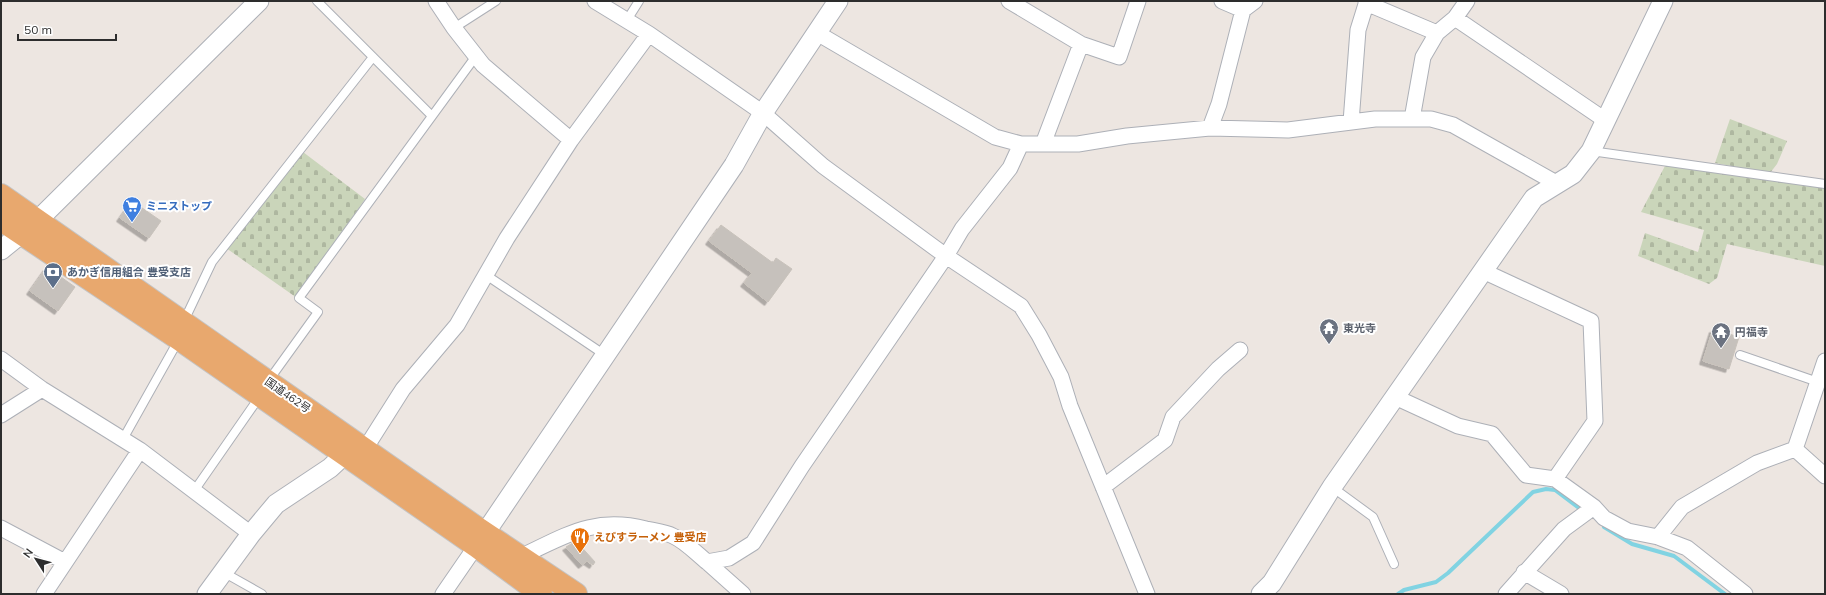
<svg xmlns="http://www.w3.org/2000/svg" width="1826" height="595" viewBox="0 0 1826 595" font-family="Mulish,'Noto Sans JP',sans-serif">
  <defs>
    <pattern id="cemetery-stones" width="16" height="16" patternUnits="userSpaceOnUse"><rect width="16" height="16" fill="#cad5ba"/><path d="M2 7V4a2 2 0 0 1 4 0v3zM10 15v-3a2 2 0 0 1 4 0v3z" fill="#aeb7a0"/></pattern>
    <filter id="shadow"><feDropShadow dx="-3.5" dy="3.5" stdDeviation="0" flood-color="#0004"/></filter>
  </defs>
  <rect width="100%" height="100%" fill="#ede6e1"/>
  <!-- cemetery -->
  <path fill="url(#cemetery-stones)" d="M1730,119L1787,141L1777,164L1770,173L1715,163Z
    M303,152L365,199L297,298L226,248Z
    M1666,164L1825,188V266L1727,244L1717,278L1709,284L1638,256L1645,233L1698,252L1704,230L1641,212Z"/>
  <g fill="none" stroke-linecap="round" stroke-linejoin="round">
    <!-- stream -->
    <path stroke="#81d3e2" stroke-width="4" d="M1604,527L1632,544L1674,556L1725,594
      M1398,594L1404,590L1436,582L1448,573L1533,492L1546,489L1555,490L1583,511"/>
  </g>
  <!-- building -->
  <path fill="#c6c1bc" stroke="#c8c2bb" filter="url(#shadow)" d="M132,201L161,221L149,238L120,218Z
    M721,225L773,263L776,258L792,269L768,302L744,283L752,273L709,241Z
    M47,267L75,287L58,311L30,291Z
    M1713,329L1739,337L1729,369L1703,361Z
    M576,541L595,562L593,565L587,561L582,565L566,547Z"/>
  <g fill="none" stroke-linecap="round" stroke-linejoin="round">
    <defs>
      <path id="service" d="M317,1L432,116
        M627,20L639,1
        M454,28L496,1
        M1591,151L1825,184
        M486,275L605,355
        M184,321L212,262L373,57
        M1740,355L1818,382
        M269,380L318,312L299,298L476,56
        M123,439L178,341
        M1332,487L1373,517L1394,564
        M194,491L260,396
        M223,572L262,594"/>
      <path id="minor" d="M436,1L454,28L483,65L571,140
        M595,1L649,34L763,113L823,166L946,256L1021,306L1039,335L1061,377L1070,406L1147,594
        M1009,1L1081,44L1119,57L1138,1
        M1222,1L1243,10
        M1366,3L1437,33
        M1455,18L1467,1
        M817,33L995,137L1021,144H1078L1127,136L1210,128L1288,130L1375,119H1431L1453,125L1558,184
        M1412,119L1423,57L1437,33L1455,18L1605,120
        M1351,122L1358,30L1367,1
        M1210,128L1219,104L1243,10L1255,1
        M1043,144L1081,44
        M1483,271L1591,321L1595,421L1555,479
        M1,359L42,389L140,450L251,534
        M1395,397L1458,426L1492,434L1526,475L1555,479L1594,507L1604,518L1628,531L1658,537L1687,548L1745,594
        M1,415L42,389
        M365,449L403,389L457,325L507,238L571,140L649,34
        M1795,449L1825,476
        M1103,487L1165,440L1173,417L1218,369L1240,350
        M1,528L65,562
        M1658,537L1682,507L1757,463L1795,449L1825,361
        M522,556C567,535 594,516 646,529C655,531 665,532 673,536C685,541 697,554 707,562L729,558L753,543L802,466L946,256L962,229L1010,168L1021,144
        M707,562L743,594
        M1524,572L1561,594
        M44,594L140,450
        M443,594L476,546
        M1506,594L1564,529L1594,507"/>
      <path id="tertiary" d="M1,250L38,220L259,1
        M477,545L734,165L763,113L838,1
        M207,594L251,534L276,504L330,468L344,455
        M1261,594L1272,583L1332,487L1534,198L1573,174L1591,151L1663,1"/>
      <path id="trunk" d="M1,195L473,525L576,594
        M1,220L179,339L476,546L541,594"/>
    </defs>
    <!-- service casing -->
    <use href="#service" stroke="#adb0b7" stroke-width="10"/>
    <!-- minor casing -->
    <use href="#minor" stroke="#adb0b7" stroke-width="17"/>
    <!-- tertiary casing -->
    <use href="#tertiary" stroke="#adb0b7" stroke-width="21"/>
    <!-- trunk casing -->
    <use href="#trunk" stroke="#c4c4c4" stroke-width="24"/>
    <!-- service -->
    <use href="#service" stroke="#fff" stroke-width="8"/>
    <!-- minor -->
    <use href="#minor" stroke="#fff" stroke-width="15"/>
    <!-- tertiary -->
    <use href="#tertiary" stroke="#fff" stroke-width="19"/>
    <!-- trunk -->
    <use href="#trunk" stroke="#e8a86e" stroke-width="22"/>
  </g>
  <!-- icons -->
  <defs>
    <symbol id="supermarket-pin" viewBox="-11 -11 22 30"><path d="M0 17L-7.5 6A9.5 9.5 0 1 1 7.5 6Z" fill="#3f7fe0" stroke="#fff"/><path d="M-6-5.5h2.5l.6 2H6L4.5 2H-2.5L-4.4-4H-6ZM-1.5 3.2a1.3 1.3 0 1 0 .1 0ZM3 3.2a1.3 1.3 0 1 0 .1 0Z" fill="#fff"/></symbol>
    <symbol id="bank-pin" viewBox="-11 -11 22 30"><path d="M0 17L-7.5 6A9.5 9.5 0 1 1 7.5 6Z" fill="#5c6f8a" stroke="#fff"/><path d="M-6-4H6V4H-6ZM0-2.3a2.3 2.3 0 1 0 0 4.6a2.3 2.3 0 1 0 0-4.6Z" fill="#fff"/></symbol>
    <symbol id="temple-pin" viewBox="-11 -11 22 30"><path d="M0 17L-7.5 6A9.5 9.5 0 1 1 7.5 6Z" fill="#6b7280" stroke="#fff"/><path d="M0-6L5-2H3V0L6.5 2.5H4V6H1.5V3h-3V6H-4V2.5H-6.5L-3 0V-2H-5Z" fill="#fff"/></symbol>
    <symbol id="restaurant-pin" viewBox="-11 -11 22 30"><path d="M0 17L-7.5 6A9.5 9.5 0 1 1 7.5 6Z" fill="#e8710a" stroke="#fff"/><path d="M-5-6h1v4h1v-4h1v4h1v-4h1v5L-1.5 .5V6h-2V.5L-5-1ZM5-6V6H3V1.5H1.5Q1.5-4 5-6Z" fill="#fff"/></symbol>
  </defs>
  <g fill-rule="evenodd">
    <use href="#supermarket-pin" x="121" y="195" width="22" height="30"/>
    <use href="#bank-pin" x="42" y="261" width="22" height="30"/>
    <use href="#temple-pin" x="1318" y="317" width="22" height="30"/>
    <use href="#temple-pin" x="1710" y="321" width="22" height="30"/>
    <use href="#restaurant-pin" x="569" y="526" width="22" height="30"/>
  </g>
  <g text-anchor="middle" stroke-width="4" stroke-linejoin="round" paint-order="stroke">
    <!-- shop labels -->
    <g font-size="11" font-weight="bold" fill="#366cbe" stroke="#fff" text-anchor="start">
      <text x="146" y="210">ミニストップ</text>
    </g>
    <!-- service labels -->
    <g font-size="11" font-weight="bold" fill="#4e5e75" stroke="#fff" text-anchor="start">
      <text x="67" y="276">あかぎ信用組合 豊受支店</text>
    </g>
    <!-- worship labels -->
    <g font-size="11" font-weight="bold" fill="#5b616d" stroke="#fff" text-anchor="start">
      <text x="1343" y="332">東光寺</text>
      <text x="1735" y="336">円福寺</text>
    </g>
    <!-- street labels -->
    <g font-size="11" fill="#2d2d2d" stroke="#fff">
      <text transform="translate(288 395) rotate(35)" y="4">国道462号</text>
    </g>
    <!-- food labels -->
    <g font-size="11" font-weight="bold" fill="#c56008" stroke="#fff" text-anchor="start">
      <text x="594" y="541">えびすラーメン 豊受店</text>
    </g>
  </g>
  <!-- border -->
  <rect width="1826" height="595" fill="none" stroke="#2d2d2d" stroke-width="4"/>
  <!-- north arrow -->
  <g transform="translate(36 559) rotate(306)" stroke="#ffffff" stroke-width="3" paint-order="stroke">
  <path d="M0-3L7 15L0 10L-7 15Z" fill="#2d2d2d"/>
  <text y="-6" font-size="11" font-weight="bold" text-anchor="middle" fill="#2d2d2d">N</text>
  </g>
  <!-- scale -->
  <path d="M18 34v6h98v-6" fill="none" stroke="#2d2d2d" stroke-width="2"/>
  <text x="24" y="34" font-size="12" fill="#2d2d2d" stroke="#ffffff" stroke-width="3" paint-order="stroke">50 m</text>
</svg>
